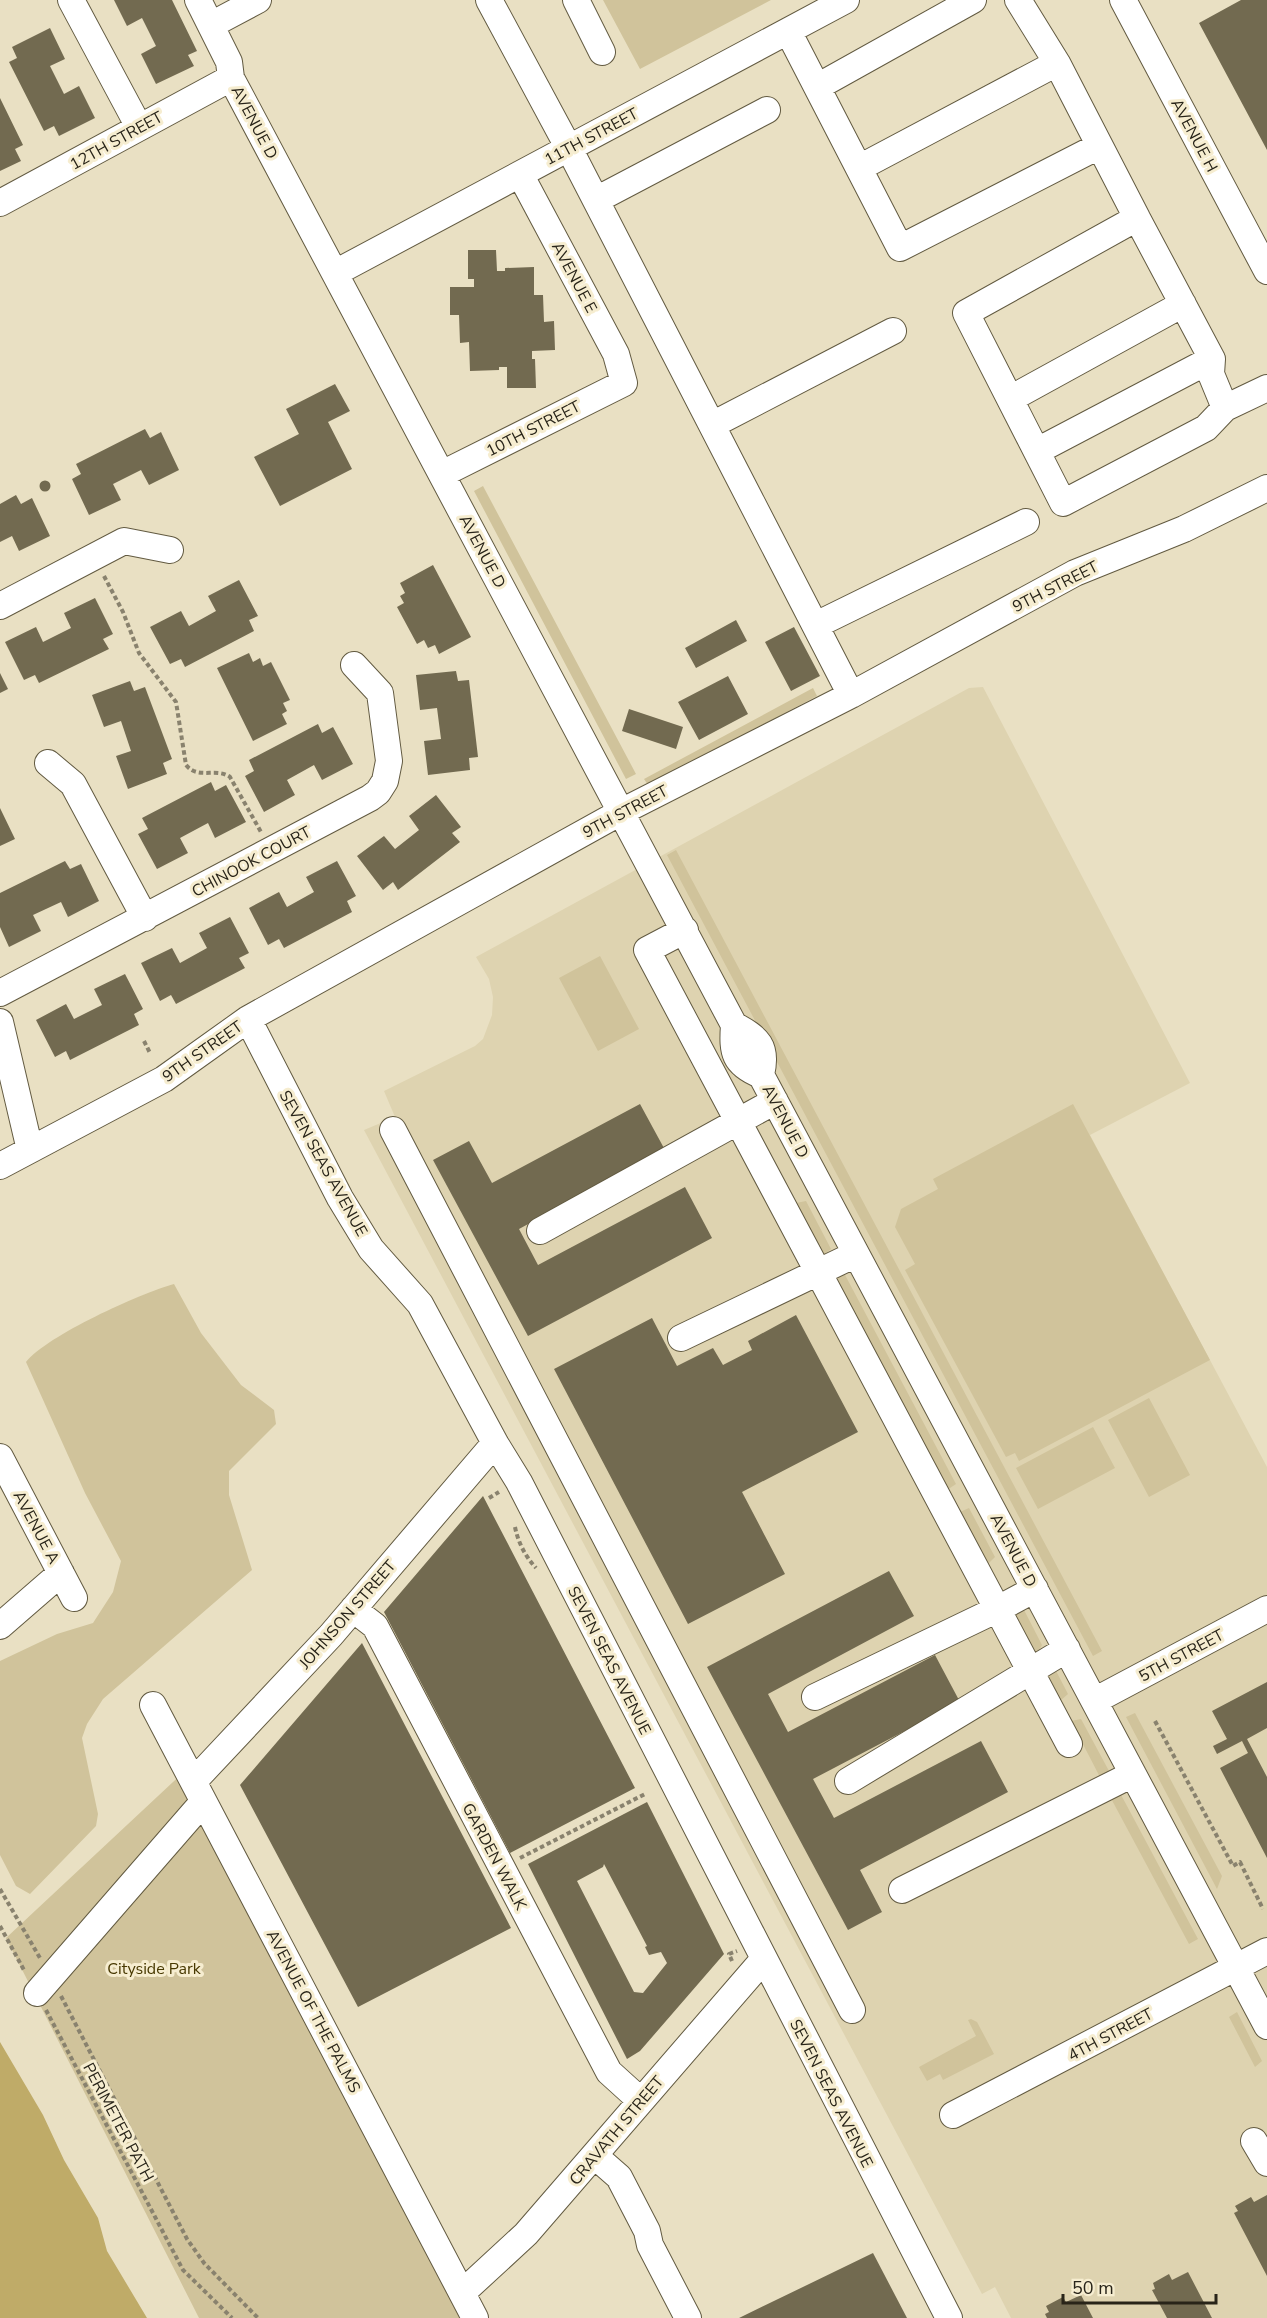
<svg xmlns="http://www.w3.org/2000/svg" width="1267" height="2318" viewBox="0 0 1267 2318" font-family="'Nunito Sans',sans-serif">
  <rect width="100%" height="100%" fill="#e9e0c3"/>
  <!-- built -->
  <path fill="#ded3b0" d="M983,687L1190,1083L1090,1135L1267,1467V2318H1011L995,2287L982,2294L364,1130L395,1117L384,1091L475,1046L483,1039L492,1015L493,997L489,979L476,957L969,688Z"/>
  <!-- green -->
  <path fill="#d0c39b" d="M603,0H771L640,69Z
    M483,486L636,774L626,779L474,491Z
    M813,688L817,696L648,785L644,779Z
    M676,850L1102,1651L1093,1656L667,855Z
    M600,956L639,1029L598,1051L559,978Z
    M1073,1104L1210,1360L1019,1461L1015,1453L1006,1457L905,1270L915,1264L895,1227L901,1209L938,1189L933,1179Z
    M806,1201L831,1249L823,1255L796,1203Z
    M844,1273L956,1484L947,1490L834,1276Z
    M174,1284L201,1333L241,1385L274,1410L276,1424L229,1471V1495L252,1570L103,1699L87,1724L82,1738L98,1814L96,1826L30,1894L16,1886L0,1855V1661L57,1634L93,1623L113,1592L121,1561L85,1493L26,1362C48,1335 139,1294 174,1284Z
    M1149,1398L1190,1475L1149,1497L1108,1420Z
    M1093,1427L1115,1468L1038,1509L1016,1468Z
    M969,1508L995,1557L987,1565L960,1512Z
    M1010,1608H1023L1042,1645L1036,1655Z
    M1041,1665H1053L1068,1694L1060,1701Z
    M1135,1713L1222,1876L1217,1889L1126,1717Z
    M1081,1719L1109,1771L1102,1781L1071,1721Z
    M188,1768L462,2318H199L6,1938Z
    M1107,1791H1119L1198,1939L1189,1944Z
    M1237,2012L1262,2061L1255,2067L1229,2017Z
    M971,2019L977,2022L994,2054L943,2080L940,2074L927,2081L919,2067L976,2036L968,2020Z"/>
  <!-- water -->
  <path fill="#bfab68" d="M0,2005L171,2318H0Z"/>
  <!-- pier -->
  <path fill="#e9e0c3" d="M0,2002L3,2003L174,2318H147L107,2251L98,2218L64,2160L43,2115L0,2042Z"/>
  <!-- building -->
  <path fill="#726a50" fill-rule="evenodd" d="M114,0H172L197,51L188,55L194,66L156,84L141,54L156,46L142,18L127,26Z
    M1241,0H1267V150L1199,23Z
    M50,28L65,59L50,66L64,94L79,86L95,118L59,136L54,126L44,131L9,62L17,58L12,47Z
    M0,98L23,145L15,149L21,161L0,171Z
    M468,250H496L497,271H505V268L534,267V295H543L544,322L554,321L555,350L532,351V359H535L536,388H507V367H499V370L470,371L469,342L460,343L459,315H450V287H474V279H468Z
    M335,384L350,411L328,422L352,469L280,506L254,457L299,434L286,409Z
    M145,429L150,438L161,432L179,470L149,485L141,470L113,484L121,500L89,515L72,479L81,474L76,464Z
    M39.5 486a5.5 5.5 0 1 1 11 0a5.5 5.5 0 1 1-11 0Z
    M16,495L21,504L32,498L50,536L19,551L12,536L0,542V504Z
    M433,565L471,637L439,654L435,645L428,648L424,640L417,644L397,607L404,603L400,596L405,593L400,583Z
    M239,580L258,616L249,620L254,631L185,667L181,659L170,664L150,627L181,611L189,626L216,611L208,596Z
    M95,598L113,634L103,639L109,649L39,683L35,675L24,680L5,642L36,627L43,642L71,628L64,613Z
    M736,620L747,641L696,668L685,648Z
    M794,627L820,676L791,691L765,642Z
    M249,653L253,662L260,658L263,666L271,662L290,700L283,703L287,711L282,714L287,724L253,741L217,668Z
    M456,671L458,681L469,680L478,757L469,758L470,770L428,775L424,741L441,739L437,708L420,710L416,675Z
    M0,673L8,689L0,693Z
    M728,676L748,714L699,740L678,702Z
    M130,681L134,691L145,687L172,759L163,763L167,774L128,789L116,756L131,751L121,721L104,727L92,695Z
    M629,709L683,727L676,749L622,731Z
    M318,724L322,733L333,727L353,764L322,780L314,765L287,780L295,795L264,812L245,776L254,771L249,760Z
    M211,782L215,791L226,785L246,822L215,838L208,823L180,838L188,853L157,869L138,834L148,829L142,818Z
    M436,795L461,827L452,833L460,842L398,890L393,882L383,890L357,856L384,836L395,849L419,830L409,816Z
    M0,808L15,839L0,846Z
    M65,861L70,869L81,864L99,901L68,917L61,902L33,915L41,931L9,947L0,927V893Z
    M337,861L356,896L347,901L352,912L284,948L279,939L268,945L249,908L279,892L287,907L314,892L306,877Z
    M230,917L249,953L239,958L245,968L176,1004L171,995L160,1001L141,963L172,948L180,963L207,948L199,933Z
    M125,974L143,1009L134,1014L139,1025L70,1060L66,1051L55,1057L36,1020L66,1004L74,1019L102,1005L94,989Z
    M640,1104L665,1150L519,1229L538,1265L685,1187L712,1238L528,1336L433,1160L469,1141L492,1183Z
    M796,1315L858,1432L742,1492L785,1574L688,1624L554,1369L652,1318L677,1366L713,1348L723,1365L752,1350L748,1341Z
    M483,1496L635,1788L510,1853L384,1612Z
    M889,1571L914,1616L768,1694L788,1732L935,1655L960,1702L813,1779L834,1818L981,1741L1008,1792L860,1870L882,1912L848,1930L707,1667Z
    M362,1643L511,1928L358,2007L240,1785Z
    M1267,1682V1728L1247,1739L1267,1777V1858L1220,1768L1248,1753L1242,1741L1217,1754L1213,1746L1227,1739L1212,1711Z
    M647,1802L724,1954L640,2051L627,2059L528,1864ZM604,1864L647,1946L645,1947L649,1955L661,1952L667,1963L643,1993L634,1992L577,1881L603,1867Z
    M1267,2195V2276L1234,2213L1238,2211L1235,2206L1251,2197L1254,2202Z
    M873,2253L907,2318H739Z
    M1188,2272L1212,2318H1167L1152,2290L1155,2289L1153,2283L1169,2274L1172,2280Z
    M1081,2295L1093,2318H1047L1045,2314L1049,2312L1046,2306L1063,2297L1066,2302Z"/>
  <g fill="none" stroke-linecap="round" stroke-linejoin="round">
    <defs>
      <path id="minor" d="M71,0L139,127
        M198,0L229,62L231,78L734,1025C732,1053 734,1064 761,1075L1267,2026
        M489,0L573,156L851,695
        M576,0L602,52
        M1018,0L1057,63L1137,218L966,313L1063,503L1206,428L1225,408L1267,388
        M1123,0L1267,271
        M211,25L258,0
        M788,31L900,248L1099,146
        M817,87L973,0
        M859,168L1057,63
        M596,200L767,110
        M0,203L231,78
        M1137,218L1212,359L1211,374L1225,408
        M335,273L846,0
        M1010,399L1183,304
        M712,425L893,331
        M1037,451L1212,359
        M442,474L624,383L616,354L520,174
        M0,606L124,541L170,550
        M816,625L1026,522
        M48,763L73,784L145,918
        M685,930L647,950L1069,1744
        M0,993L370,798L378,792L385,781L389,761L380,693L354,665
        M248,1019L340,1198L371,1249L420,1304L495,1443L519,1482L949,2318
        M0,1022L30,1150
        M734,1025C758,1038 768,1046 761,1075
        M393,1130L852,2010
        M0,1166L164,1079L248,1019L621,812L851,695L1075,573L1184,529L1267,488
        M540,1231L775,1101
        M681,1338L856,1254
        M0,1457L74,1598
        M353,1609L375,1626L609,2072L641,2101
        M0,1626L61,1573
        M815,1697L998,1609L1035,1589
        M1094,1701L1267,1609
        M153,1705L475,2318
        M194,1781L331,1635L495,1443
        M848,1781L1067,1649
        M902,1890L1133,1774
        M37,1993L197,1809
        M953,2115L1267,1951
        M1254,2141L1267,2163
        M595,2156L619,2177L647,2231L650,2245L688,2318
        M462,2293L526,2234L763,1960"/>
    </defs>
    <!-- minor casing -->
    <use href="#minor" stroke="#625a41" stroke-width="28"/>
    <!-- path -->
    <path stroke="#89826e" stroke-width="4" stroke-dasharray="4.5 3" stroke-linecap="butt" d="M104,576L123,612L139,653L176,702L186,765C198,780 216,767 230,777L261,832
      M144,1041L150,1053
      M489,1498L499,1492
      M515,1527C518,1542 525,1556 536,1568
      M1155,1721L1233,1866L1240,1862L1263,1909
      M520,1858L645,1794
      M0,1889L40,1958
      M0,1926L25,1972
      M732,1961L729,1954L737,1951
      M61,1996L187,2239L204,2263L258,2318
      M46,2010L183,2270L232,2318"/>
    <!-- minor -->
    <use href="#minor" stroke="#fff" stroke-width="26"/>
  </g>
  <g text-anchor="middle" stroke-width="6" stroke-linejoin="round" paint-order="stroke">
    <!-- street labels -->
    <g font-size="16" fill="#282419" stroke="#f6edd0">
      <text transform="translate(255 122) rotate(62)" y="6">AVENUE D</text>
      <text transform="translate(1195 135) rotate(62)" y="6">AVENUE H</text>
      <text transform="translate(591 136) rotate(-28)" y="6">11TH STREET</text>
      <text transform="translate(116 140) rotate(-29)" y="6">12TH STREET</text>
      <text transform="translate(575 277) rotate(62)" y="6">AVENUE E</text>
      <text transform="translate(533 428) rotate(-27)" y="6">10TH STREET</text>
      <text transform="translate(483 551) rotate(62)" y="6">AVENUE D</text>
      <text transform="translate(1055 586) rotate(-27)" y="6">9TH STREET</text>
      <text transform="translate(625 811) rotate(-28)" y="6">9TH STREET</text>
      <text transform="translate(251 861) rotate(-28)" y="6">CHINOOK COURT</text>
      <text transform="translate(202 1051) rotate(-35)" y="6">9TH STREET</text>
      <text transform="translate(786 1121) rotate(62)" y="6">AVENUE D</text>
      <text transform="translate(324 1163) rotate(61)" y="6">SEVEN SEAS AVENUE</text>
      <text transform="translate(37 1527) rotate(62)" y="6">AVENUE A</text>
      <text transform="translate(1014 1550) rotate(62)" y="6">AVENUE D</text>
      <text transform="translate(347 1614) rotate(-49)" y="6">JOHNSON STREET</text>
      <text transform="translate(1181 1655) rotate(-28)" y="6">5TH STREET</text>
      <text transform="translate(610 1660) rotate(63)" y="6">SEVEN SEAS AVENUE</text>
      <text transform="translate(495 1856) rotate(62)" y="6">GARDEN WALK</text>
      <text transform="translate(314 2011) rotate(62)" y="6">AVENUE OF THE PALMS</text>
      <text transform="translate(1110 2034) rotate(-28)" y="6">4TH STREET</text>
      <text transform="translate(832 2093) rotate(63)" y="6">SEVEN SEAS AVENUE</text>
      <text transform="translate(119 2122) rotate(62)" y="6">PERIMETER PATH</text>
      <text transform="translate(616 2130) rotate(-50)" y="6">CRAVATH STREET</text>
    </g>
    <!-- park labels -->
    <g font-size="16" fill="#473800" stroke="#f6edd0">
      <text x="154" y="1974">Cityside Park</text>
    </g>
  </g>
  <!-- scale -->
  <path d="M1063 2294v9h153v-9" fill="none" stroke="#282419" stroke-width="3"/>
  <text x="1072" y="2294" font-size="18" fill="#282419" stroke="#f6edd0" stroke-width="4.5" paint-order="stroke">50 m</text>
</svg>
